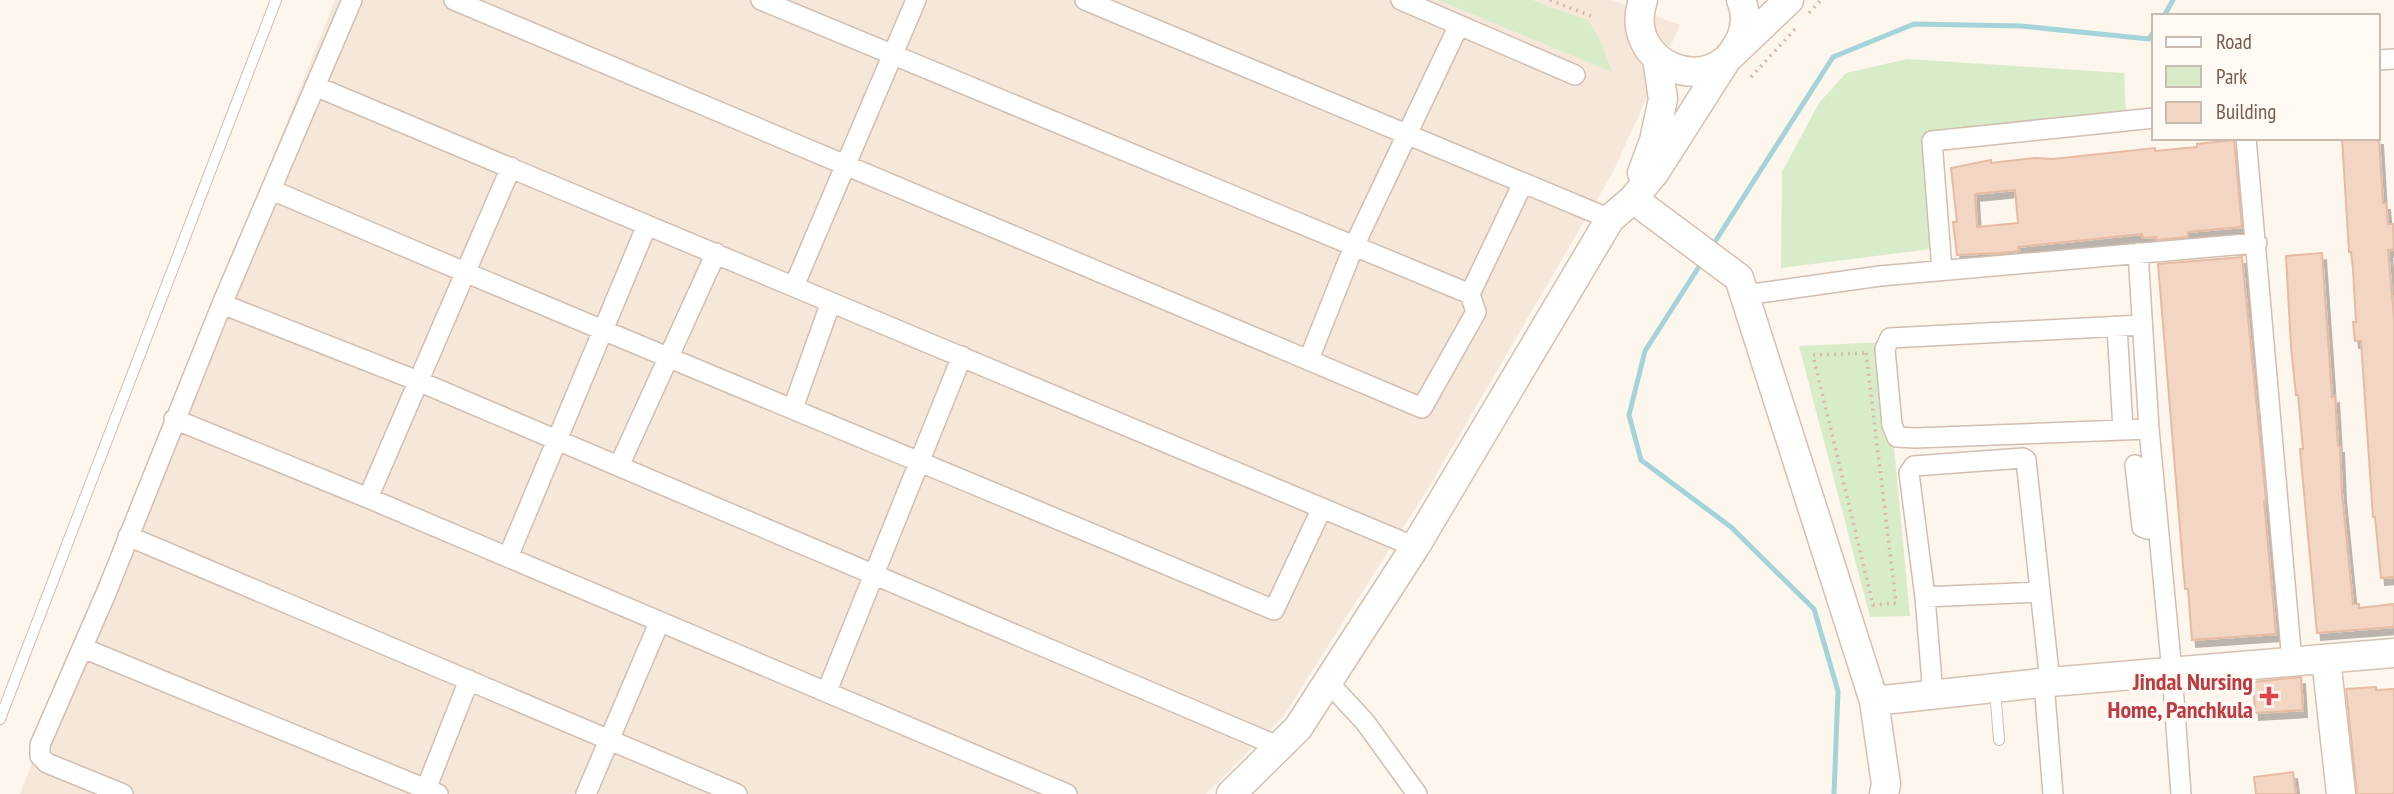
<svg xmlns="http://www.w3.org/2000/svg" width="2394" height="794" viewBox="0 0 2394 794" font-family="'PT Sans Narrow',sans-serif">
  <defs>
    <filter id="shadow"><feDropShadow dx="4" dy="7" stdDeviation="0" flood-color="#0004"/></filter>
  </defs>
  <rect width="100%" height="100%" fill="#fdf6ec"/>
  <!-- residential -->
  <path fill="#f5e8da" d="M335,0H1612L1680,25L1613,172L1429,487L1283,717L1206,794H20Z"/>
  <!-- green -->
  <path fill="#d8ecc9" d="M1438,0H1532L1589,21L1602,44L1612,72Z
    M1907,59L2124,73L2126,112L1923,134L1931,249L1781,268L1782,172L1819,103L1846,73Z
    M1884,342L1910,616L1870,617L1799,346Z"/>
  <g fill="none" stroke-linecap="round" stroke-linejoin="round">
    <!-- stream -->
    <path stroke="#a5d3da" stroke-width="5" d="M2164,16L2173,0
      M1711,248L1833,57L1914,24L2021,26L2149,39L2154,31
      M1702,262L1645,351L1629,415L1641,460L1731,527L1814,609L1838,691L1834,794"/>
  </g>
  <!-- building -->
  <path fill="#f3d5c3" stroke="#e6bba3" stroke-width="2" fill-rule="evenodd" filter="url(#shadow)" d="M2342,138H2379L2383,203H2386L2388,224H2393L2394,249L2388,250L2394,318V577L2381,578L2375,517H2373L2361,341H2355L2353,322H2356L2353,269L2351,252H2349Z
    M2234,140L2242,227L2188,232V237L2156,240V237L2143,238L2142,234L2018,247L2019,251L2000,253L1957,255L1953,222H1957L1951,168L1991,160V163L2034,158L2053,159L2155,148V151L2197,147V144ZM2015,190L2018,223L1977,227L1975,194Z
    M2322,253L2332,397L2335,396L2338,446H2340L2342,494L2353,604H2359V608L2394,604V627L2317,633L2300,449H2303L2298,395H2296L2291,347L2286,256Z
    M2242,257L2264,480L2266,501H2264L2276,634L2192,640L2188,589H2185L2158,264Z
    M2301,677L2303,710L2255,713L2253,682Z
    M2376,687V690L2394,689V794H2357L2346,689Z
    M2293,772L2296,794H2256L2254,777Z"/>
  <g fill="none" stroke-linecap="round" stroke-linejoin="round">
    <defs>
      <path id="lane" d="M1995,689L1999,740
        M0,719L276,0"/>
      <path id="street" d="M454,0L1422,408L1476,312L1470,294L1523,183
        M761,0L1470,294
        M1085,0L1610,219
        M1401,0L1575,75
        M2378,60L2394,59
        M315,86L1415,547
        M2246,138L2292,662
        M272,190C604,333 940,469 1274,610L1322,508
        M2138,253L2149,429L2172,672L2181,794
        M1942,270L1932,141L2154,118
        M794,286L916,0
        M1745,295L1880,276L2257,243
        M222,304L418,381L1280,747
        M2142,325L1890,338L1885,349L1892,425L1897,437L1915,438L2149,429
        M2117,326L2123,430
        M1313,362L1311,354L1354,246L1459,25
        M793,408L831,302
        M174,419L368,498L1067,794
        M2135,465L2142,527L2147,529H2158
        M619,466L716,253
        M368,498L511,167
        M128,536L737,794
        M508,557L647,225
        M1925,597L2040,592
        M83,648L438,794
        M1328,682L1365,722L1417,794
        M2044,683L2053,794
        M827,691L962,356
        M1933,695L1925,597L1909,473L1914,466L2023,458L2026,460L2050,682
        M426,789L469,680
        M123,794L47,763L40,756V745L107,591L222,304L352,0
        M586,794L659,623"/>
      <path id="secondary" d="M1643,0C1621,64 1711,101 1739,42C1746,29 1747,13 1741,0
        M1642,173L1654,141L1663,99L1657,58
        M1633,199L1739,278L1874,701L1886,784L1884,794
        M2326,659L2341,794
        M1874,701L2050,682L2394,653
        M1231,794L1298,728L1415,547L1610,219L1633,199L1655,172L1727,59L1789,0"/>
    </defs>
    <!-- lane casing -->
    <use href="#lane" stroke="#d1beb0" stroke-width="12"/>
    <!-- street casing -->
    <use href="#street" stroke="#d1beb0" stroke-width="22"/>
    <!-- secondary casing -->
    <use href="#secondary" stroke="#d6c0b0" stroke-width="31"/>
    <!-- path -->
    <path stroke="#d9b8a5" stroke-width="3.5" stroke-dasharray="2 5" stroke-linecap="butt" d="M1550,0L1591,16
      M1809,13L1821,0
      M1751,77L1797,27
      M1866,353L1896,603L1873,605L1813,355Z"/>
    <!-- lane -->
    <use href="#lane" stroke="#fff" stroke-width="10"/>
    <!-- street -->
    <use href="#street" stroke="#fff" stroke-width="19"/>
    <!-- secondary -->
    <use href="#secondary" stroke="#fff" stroke-width="28"/>
  </g>
  <!-- markers -->
  <path fill="#e0444e" stroke="#fffaf3" stroke-width="2.5" d="M2265.5 685.5h7v7h7v7h-7v7h-7v-7h-7v-7h7z"/>
  <g text-anchor="middle" stroke-width="7" stroke-linejoin="round" paint-order="stroke">
    <!-- health labels -->
    <g font-size="24" font-weight="bold" fill="#be3a42" stroke="#fffaf3" text-anchor="end">
      <text x="2253" y="690">Jindal Nursing<tspan x="2253" dy="28">Home, Panchkula</tspan></text>
    </g>
  </g>
  <!-- legend -->
  <rect x="2152" y="14" width="228" height="126" fill="#fffaf3" stroke="#cabbb1" stroke-width="2"/>
  <rect x="2166" y="37" width="35" height="10" fill="#ffffff" stroke="#cabbb1" stroke-width="2"/>
  <text x="2216" y="49" font-size="21" fill="#7a5c4d">Road</text>
  <rect x="2166" y="66" width="35" height="21" fill="#d8ecc9" stroke="#cabbb1" stroke-width="2"/>
  <text x="2216" y="84" font-size="21" fill="#7a5c4d">Park</text>
  <rect x="2166" y="102" width="35" height="21" fill="#f3d5c3" stroke="#cabbb1" stroke-width="2"/>
  <text x="2216" y="119" font-size="21" fill="#7a5c4d">Building</text>
</svg>
